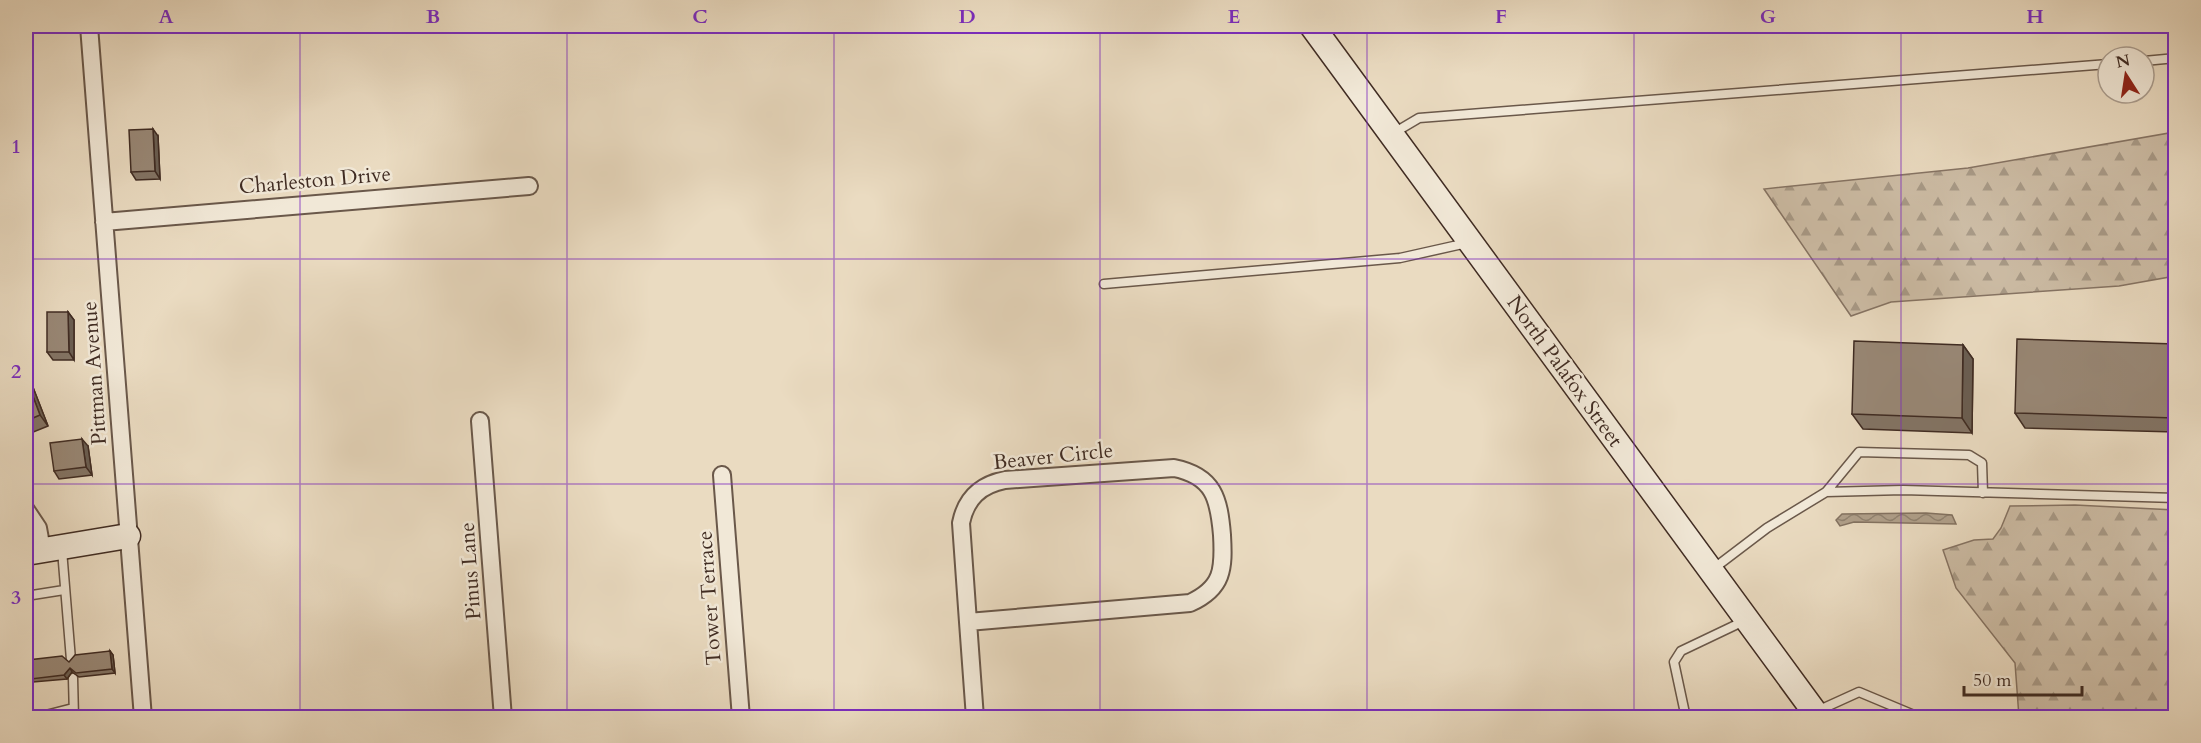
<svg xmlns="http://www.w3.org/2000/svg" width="2201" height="743" viewBox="0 0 2201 743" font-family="Cardo,serif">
  <defs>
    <pattern id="forest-firs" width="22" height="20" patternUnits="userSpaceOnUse" patternTransform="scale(1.5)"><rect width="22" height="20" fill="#cdbda6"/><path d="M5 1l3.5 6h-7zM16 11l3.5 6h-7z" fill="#a89a87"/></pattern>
    <pattern id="water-waves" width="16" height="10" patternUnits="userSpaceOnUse" patternTransform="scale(1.5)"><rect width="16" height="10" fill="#b0a08b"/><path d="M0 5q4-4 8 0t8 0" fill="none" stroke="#918371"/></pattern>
  </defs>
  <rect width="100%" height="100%" fill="#eadbc1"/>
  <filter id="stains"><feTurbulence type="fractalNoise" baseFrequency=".00333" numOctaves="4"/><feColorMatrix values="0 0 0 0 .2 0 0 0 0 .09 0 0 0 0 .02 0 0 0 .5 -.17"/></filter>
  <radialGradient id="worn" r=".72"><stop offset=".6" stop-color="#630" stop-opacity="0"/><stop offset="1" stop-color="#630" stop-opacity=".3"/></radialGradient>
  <!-- forest -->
  <path fill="url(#forest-firs)" stroke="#867464" stroke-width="1.5" d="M2175,132V276L2119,286L1891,302L1851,316L1764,189L1968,168Z
    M2075,505L2175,510V715L2019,717L2015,663L1956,588L1943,550L1974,540L1993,539L2001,528L2010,506Z"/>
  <!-- water -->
  <path fill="url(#water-waves)" stroke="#837261" stroke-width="1.5" d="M1926,513L1952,515L1956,524L1854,522L1840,526L1836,520L1842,514Z"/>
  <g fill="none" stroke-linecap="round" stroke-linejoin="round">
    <defs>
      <path id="lane" d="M2144,61L2176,58
        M1392,134L1419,118L2108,64
        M1104,284L1400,258L1467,243
        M1826,492L1903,490L2176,498
        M62,550L71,660
        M1713,569L1767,528L1826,492L1859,452L1969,455L1982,463L1983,493
        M26,596L64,590
        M73,678L74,718
        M1815,712L1859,692L1914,715
        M34,718L73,708
        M1686,718L1674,662L1681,651L1744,621"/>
      <path id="street" d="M89,26L143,718
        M104,222L529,186
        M480,421L503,718
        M1174,468C1214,476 1219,499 1222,535C1224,569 1223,588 1190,603L968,622L961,523C966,498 980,485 1005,480Z
        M722,475L741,718
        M26,510L38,528L42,550
        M968,622L975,718"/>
      <path id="secondary" d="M1312,26L1819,718
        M26,553L128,536"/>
    </defs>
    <!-- lane casing -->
    <use href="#lane" stroke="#6a584a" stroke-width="11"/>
    <!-- street casing -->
    <use href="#street" stroke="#6a584a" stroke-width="20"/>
    <!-- secondary casing -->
    <use href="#secondary" stroke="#402c23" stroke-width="27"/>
    <!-- lane -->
    <use href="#lane" stroke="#f1e8d7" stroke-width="8"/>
    <!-- street -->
    <use href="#street" stroke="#f1e8d7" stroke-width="16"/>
    <!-- secondary -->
    <use href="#secondary" stroke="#f1e8d7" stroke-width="24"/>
  </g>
  <!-- wall -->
  <path fill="#837465" stroke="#402c23" stroke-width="1.5" d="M26,116L29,121L32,143L26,144Z
    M158,136L160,179L136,180L131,172Z
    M68,312L74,320V360H53L47,352Z
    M2175,344V432L2025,428L2015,413Z
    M1963,345L1973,359L1972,433L1863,429L1852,414Z
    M26,372L29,377L48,426L26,435Z
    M88,446L92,475L59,479L54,471Z
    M110,651L113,655L115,673L79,677L72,672L67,679L33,682L31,679L69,662Z"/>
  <!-- shaded-wall -->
  <path fill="#6a5e52" stroke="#402c23" stroke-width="1.5" d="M26,116L29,121L32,143L26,134Z
    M153,129L158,136L160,179L155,171Z
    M68,312L74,320V360L69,352Z
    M1963,345L1973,359L1972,433L1962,418Z
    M26,372L29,377L48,426L40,415L26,378Z
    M82,439L88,446L92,475L86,467Z
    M110,651L113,655L115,673L112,669Z
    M70,668L72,672L67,679L64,675Z"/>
  <!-- building -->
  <path fill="#988775" stroke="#402c23" stroke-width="1.5" d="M153,129L155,171L131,172L129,130Z
    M47,312H68L69,352H47Z
    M2017,339L2175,344V418L2015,413Z
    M1854,341L1963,345L1962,418L1852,414Z
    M26,378L40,415L26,421Z
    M82,439L86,467L54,471L50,443Z
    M110,651L112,669L76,673L70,668L64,675L31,679L28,660L62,656L69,662L75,655Z"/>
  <!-- grid -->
  <path fill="none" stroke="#7b2cbf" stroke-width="1.5" stroke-opacity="0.55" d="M300,26V718M567,26V718M834,26V718M1100,26V718M1367,26V718M1634,26V718M1901,26V718M26,259H2176M26,484H2176"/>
  <g text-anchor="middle" stroke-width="5" stroke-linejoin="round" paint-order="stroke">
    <!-- street labels -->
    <g font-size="21" fill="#402c23" stroke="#f1e8d7">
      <text transform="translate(315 180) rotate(-5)" y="7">Charleston Drive</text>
      <text transform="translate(1565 371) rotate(54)" y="7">North Palafox Street</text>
      <text transform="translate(94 373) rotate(-94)" y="7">Pittman Avenue</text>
      <text transform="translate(1053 456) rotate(-6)" y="7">Beaver Circle</text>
      <text transform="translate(470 571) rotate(-94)" y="7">Pinus Lane</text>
      <text transform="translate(709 598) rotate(-94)" y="7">Tower Terrace</text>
    </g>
  </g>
  <!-- margin -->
  <rect width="2201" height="743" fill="none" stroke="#eadbc1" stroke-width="66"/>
  <!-- north arrow -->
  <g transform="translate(2126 75) rotate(348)"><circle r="28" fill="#f1e8d7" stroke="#aa9d8f" stroke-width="1.5"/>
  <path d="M0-4.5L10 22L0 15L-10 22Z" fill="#8f2418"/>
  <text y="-9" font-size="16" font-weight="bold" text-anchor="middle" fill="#402c23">N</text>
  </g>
  <!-- scale -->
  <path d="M1964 686v9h118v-9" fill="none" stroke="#402c23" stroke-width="3"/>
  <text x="1973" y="686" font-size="18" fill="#402c23" stroke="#f1e8d7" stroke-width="4.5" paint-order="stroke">50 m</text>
  <rect x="33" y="33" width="2135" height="677" fill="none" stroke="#7b2cbf" stroke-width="2"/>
  <g font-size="20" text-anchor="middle" font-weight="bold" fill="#7b2cbf">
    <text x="166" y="23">A</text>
    <text x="433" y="23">B</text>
    <text x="700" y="23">C</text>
    <text x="967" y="23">D</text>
    <text x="1234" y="23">E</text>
    <text x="1501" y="23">F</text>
    <text x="1768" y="23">G</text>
    <text x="2035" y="23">H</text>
    <text x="16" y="153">1</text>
    <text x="16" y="378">2</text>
    <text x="16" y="604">3</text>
  </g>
  <rect width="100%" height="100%" filter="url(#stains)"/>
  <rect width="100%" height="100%" fill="url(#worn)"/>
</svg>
